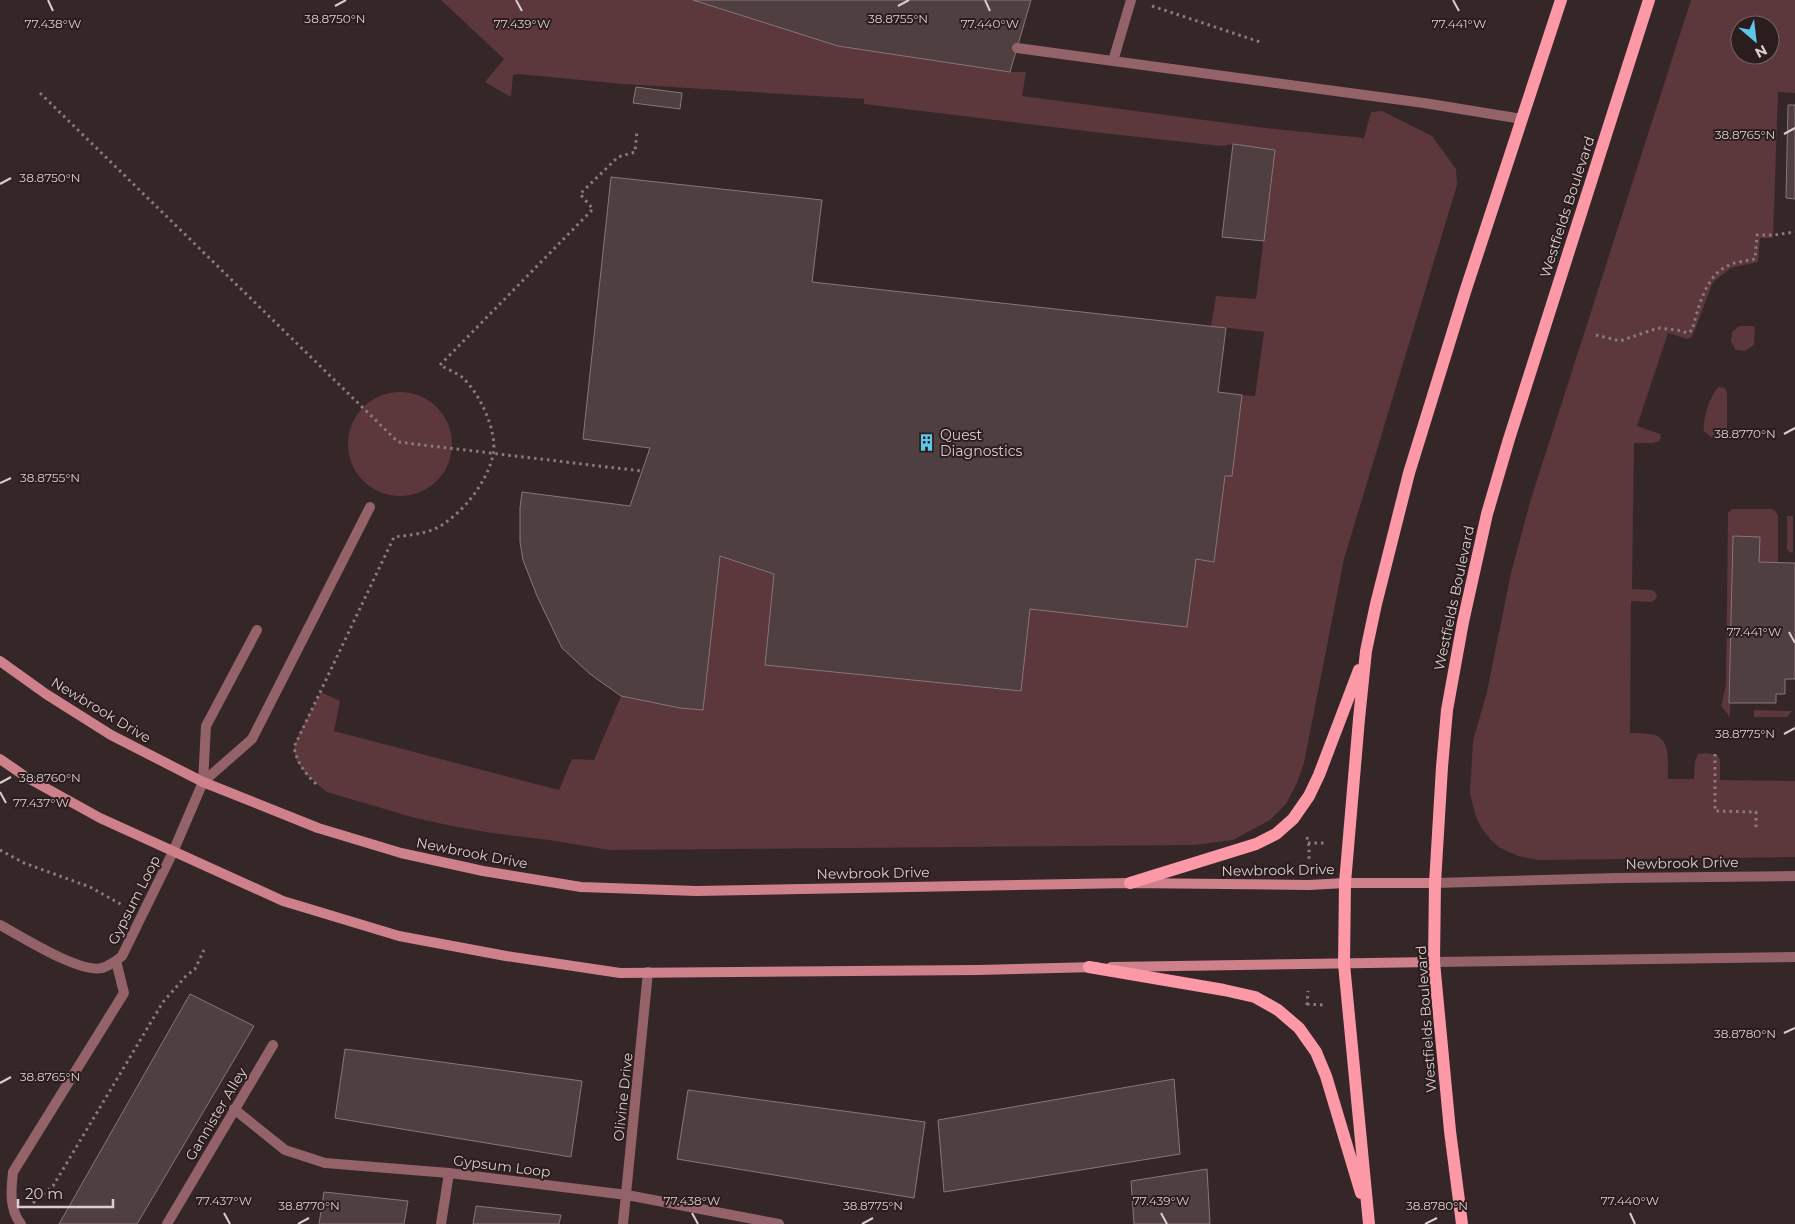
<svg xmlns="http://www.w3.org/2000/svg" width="1795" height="1224" viewBox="0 0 1795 1224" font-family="Montserrat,sans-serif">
  <rect width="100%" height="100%" fill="#352628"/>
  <!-- green -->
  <path fill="#5c373c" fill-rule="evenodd" d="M441,0H693L838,46L1010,72H1026L1022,96L1265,128L1364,138L1371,112L1382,111L1432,136L1456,169L1457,185L1344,559L1304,763L1297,783L1286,804L1270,820L1233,840L1193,845L609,850L549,840L492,833L452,826L415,818L327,792C314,782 295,768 294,749C294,741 316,702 321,692L340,701L334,731L559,790L572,759L594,760L621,696L680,708L703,710L720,556L774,574L765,665L1021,691L1030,609L1187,627L1196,559L1213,561L1225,476H1232L1242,395L1255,396L1264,332L1211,326L1216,296L1256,299L1275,150L1233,144L1221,146L1102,133L864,104V99L623,84L518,74L513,75L511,97L485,82L504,59Z
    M1691,0H1795V93L1778,92L1773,238H1760L1758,262L1731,268L1713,282L1692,337L1687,339L1668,333L1637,426L1657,433L1660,434L1661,438L1659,441L1653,443H1634L1632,589L1653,590L1657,595L1656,599L1651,602L1631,601L1630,733C1636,733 1643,733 1649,734C1673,736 1667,763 1668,779H1694L1695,761L1698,754L1706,753L1717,755L1720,759V780L1795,781V857L1538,860L1518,856L1500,848L1491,840L1482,829L1476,817L1470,793L1473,741L1487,692L1511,573L1530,502ZM1740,25H1770V55H1740Z
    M1739,326H1753L1755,328L1754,345L1745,351L1736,350L1731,342L1732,332Z
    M1719,387L1725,388L1727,393V430L1720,437L1712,438L1704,431C1702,421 1711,392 1719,387Z
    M348 444a52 52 0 1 1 104 0a52 52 0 1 1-104 0Z
    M1732,509H1772L1775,511L1778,515V563L1759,562V537H1733L1730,717L1721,706L1726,685L1728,513Z
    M1787,516H1793V553L1789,552L1787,549Z
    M1754,710L1792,711L1787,717H1754Z"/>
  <!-- building -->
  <path fill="#503f41" stroke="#887678" d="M693,0H1031L1010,72L838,46Z
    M636,87L682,93L680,109L633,103Z
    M1788,105H1795V199L1786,198Z
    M1233,144L1275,150L1264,241L1222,237Z
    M611,177L822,200L812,282L1226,328L1218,392L1242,395L1232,476H1225L1214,562L1196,559L1187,627L1030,609L1021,691L765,665L774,574L720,556L703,710L680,708L621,696L590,674L562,648L537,596L523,560L520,542V508L522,492L630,506L650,448L583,439Z
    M1733,536L1760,537L1759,562L1795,563V679H1785V694H1776V703H1729Z
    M190,994L254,1026L137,1224H59Z
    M345,1049L582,1081L571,1157L335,1118Z
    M1174,1079L1180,1154L944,1192L938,1120Z
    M688,1090L925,1122L914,1198L677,1159Z
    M1207,1169L1210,1224H1134L1131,1181Z
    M324,1192L408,1201L404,1224H319Z
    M476,1206L561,1215L559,1224H473Z"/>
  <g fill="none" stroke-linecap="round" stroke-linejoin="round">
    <!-- path -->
    <path stroke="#897c7d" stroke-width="3" stroke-dasharray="2.5 4" stroke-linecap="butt" d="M1152,6L1260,42
      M40,93L398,442L641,471
      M1596,335L1620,341L1658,328L1677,330L1688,333L1692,330C1699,307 1705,273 1732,264C1739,261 1748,261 1755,259L1757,235H1774L1795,232
      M1715,754V811L1756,812V827
      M316,784C305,773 297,763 294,747L394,537C410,535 428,534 442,525C465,510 487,482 493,455C498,432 480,394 463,378C457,373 447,369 440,365L593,209L580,194L618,157L635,152L637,131
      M1307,837L1309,847V859
      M1308,843H1324
      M0,850L24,863L90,887L124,906
      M1307,1004L1324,1005
      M1307,1005L1308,991
      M33,1203L53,1186L163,1002L186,976L195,969L204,950"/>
    <!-- lane -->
    <path stroke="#946269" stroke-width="10" d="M1017,48L1424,103L1522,119
      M1113,61L1131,0
      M203,782L252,739L370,507
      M173,852L203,782L206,726L257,630
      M0,925C21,936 80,974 102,968C107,967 112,963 116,961
      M167,1224L273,1045
      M441,1224L449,1173"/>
    <!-- street -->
    <path stroke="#946269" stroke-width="10" d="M1435,883L1617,878L1795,876
      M1434,962L1795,957
      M234,1109L285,1150L325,1163L449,1173L627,1195L779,1224
      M21,1224C9,1209 11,1190 13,1172L124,993L116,961L122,956L173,852
      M623,1224L648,972"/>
    <!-- secondary -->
    <path stroke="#cf818b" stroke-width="10" d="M0,661L46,694L111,735L203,782L318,828L401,853L483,871L581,887L696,891L1130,883L1309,885L1345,883H1435
      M0,759L26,777L100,818L283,901L399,936L506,956L620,973L977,970L1096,967
      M1111,967L1434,962"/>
    <!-- primary -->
    <path stroke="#fd98a6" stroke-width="12" d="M1130,883L1256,844L1276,834L1293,819L1309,796L1319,775L1359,670
      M1089,967L1224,990L1255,997L1278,1010L1299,1028L1316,1052L1326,1076L1361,1193
      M1369,1224L1344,964L1345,883L1359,719L1366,651L1376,604L1409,473L1465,292L1561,0
      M1462,1224L1450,1131L1434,962L1435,883L1442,767L1447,710L1463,622L1487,514L1509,439L1649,0"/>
  </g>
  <!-- ticks -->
  <path fill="none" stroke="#d9cecf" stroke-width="2" d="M48,0L53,11M516,0L522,11M985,0L990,11M1453,0L1459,11M335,6L346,0M898,6L909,0M1784,134L1795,128M0,184L11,178M1784,434L1795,428M0,483L11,478M1789,632L1795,643M1784,734L1795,728M0,783L11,777M0,792L6,803M1784,1033L1795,1028M0,1083L11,1077M224,1213L230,1224M692,1213L698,1224M1161,1213L1167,1224M1630,1213L1635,1224M298,1224L309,1218M862,1224L873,1218M1425,1224L1437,1218"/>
  <!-- icons -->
  <defs>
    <symbol id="building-bare" viewBox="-9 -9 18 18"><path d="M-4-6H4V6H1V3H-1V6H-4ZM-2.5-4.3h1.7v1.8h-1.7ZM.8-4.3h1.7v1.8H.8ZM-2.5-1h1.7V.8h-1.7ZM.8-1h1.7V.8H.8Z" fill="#5dc7e8" stroke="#2b1c1e" stroke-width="2.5" paint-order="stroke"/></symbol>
  </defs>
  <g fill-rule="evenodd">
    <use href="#building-bare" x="914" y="430" width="25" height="25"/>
  </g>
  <g text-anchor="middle" stroke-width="4" stroke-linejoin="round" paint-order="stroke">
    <!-- street labels -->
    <g font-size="14" fill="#d9cecf" stroke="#2b1c1e">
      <text transform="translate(1567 207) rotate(-72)" y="5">Westfields Boulevard</text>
      <text transform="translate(1454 598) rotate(-78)" y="5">Westfields Boulevard</text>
      <text transform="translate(101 710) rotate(31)" y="5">Newbrook Drive</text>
      <text transform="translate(472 853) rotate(11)" y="5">Newbrook Drive</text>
      <text transform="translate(1682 863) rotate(-1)" y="5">Newbrook Drive</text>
      <text transform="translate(1278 870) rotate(-1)" y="5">Newbrook Drive</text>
      <text transform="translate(873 873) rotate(-1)" y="5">Newbrook Drive</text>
      <text transform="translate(134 900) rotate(-63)" y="5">Gypsum Loop</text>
      <text transform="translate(1426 1019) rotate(-94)" y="5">Westfields Boulevard</text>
      <text transform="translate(623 1097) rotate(-84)" y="5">Olivine Drive</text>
      <text transform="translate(216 1114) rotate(-59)" y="5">Gannister Alley</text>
      <text transform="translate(502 1166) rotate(7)" y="5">Gypsum Loop</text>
    </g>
    <!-- poi labels -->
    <g font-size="14" fill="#d9cecf" stroke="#2b1c1e" text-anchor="start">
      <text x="940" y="440">Quest<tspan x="940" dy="16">Diagnostics</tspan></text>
    </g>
  </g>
  <g font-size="12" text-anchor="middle" fill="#d9cecf" stroke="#2b1c1e" stroke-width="4" stroke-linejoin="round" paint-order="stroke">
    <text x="335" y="23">38.8750°N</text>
    <text x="898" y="23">38.8755°N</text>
    <text x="53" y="28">77.438°W</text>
    <text x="522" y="28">77.439°W</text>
    <text x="990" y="28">77.440°W</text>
    <text x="1459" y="28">77.441°W</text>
    <text x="1745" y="139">38.8765°N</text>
    <text x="50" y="182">38.8750°N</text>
    <text x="1745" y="438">38.8770°N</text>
    <text x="50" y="482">38.8755°N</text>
    <text x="1754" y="636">77.441°W</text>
    <text x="1745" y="738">38.8775°N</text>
    <text x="50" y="782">38.8760°N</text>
    <text x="41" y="807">77.437°W</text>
    <text x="1745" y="1038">38.8780°N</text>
    <text x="50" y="1081">38.8765°N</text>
    <text x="224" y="1205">77.437°W</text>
    <text x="692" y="1205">77.438°W</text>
    <text x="1161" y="1205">77.439°W</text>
    <text x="1630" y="1205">77.440°W</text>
    <text x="309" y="1210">38.8770°N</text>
    <text x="873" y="1210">38.8775°N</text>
    <text x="1437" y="1210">38.8780°N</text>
  </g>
  <!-- north arrow -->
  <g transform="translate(1755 40) rotate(152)"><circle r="24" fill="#2b1c1e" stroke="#716365"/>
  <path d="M0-4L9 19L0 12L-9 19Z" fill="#5dc7e8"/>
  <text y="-8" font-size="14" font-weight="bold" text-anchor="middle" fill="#d9cecf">N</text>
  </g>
  <!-- scale -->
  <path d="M18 1199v8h95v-8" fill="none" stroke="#d9cecf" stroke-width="2.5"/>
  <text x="25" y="1199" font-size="15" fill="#d9cecf" stroke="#2b1c1e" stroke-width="4" paint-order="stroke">20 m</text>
</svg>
